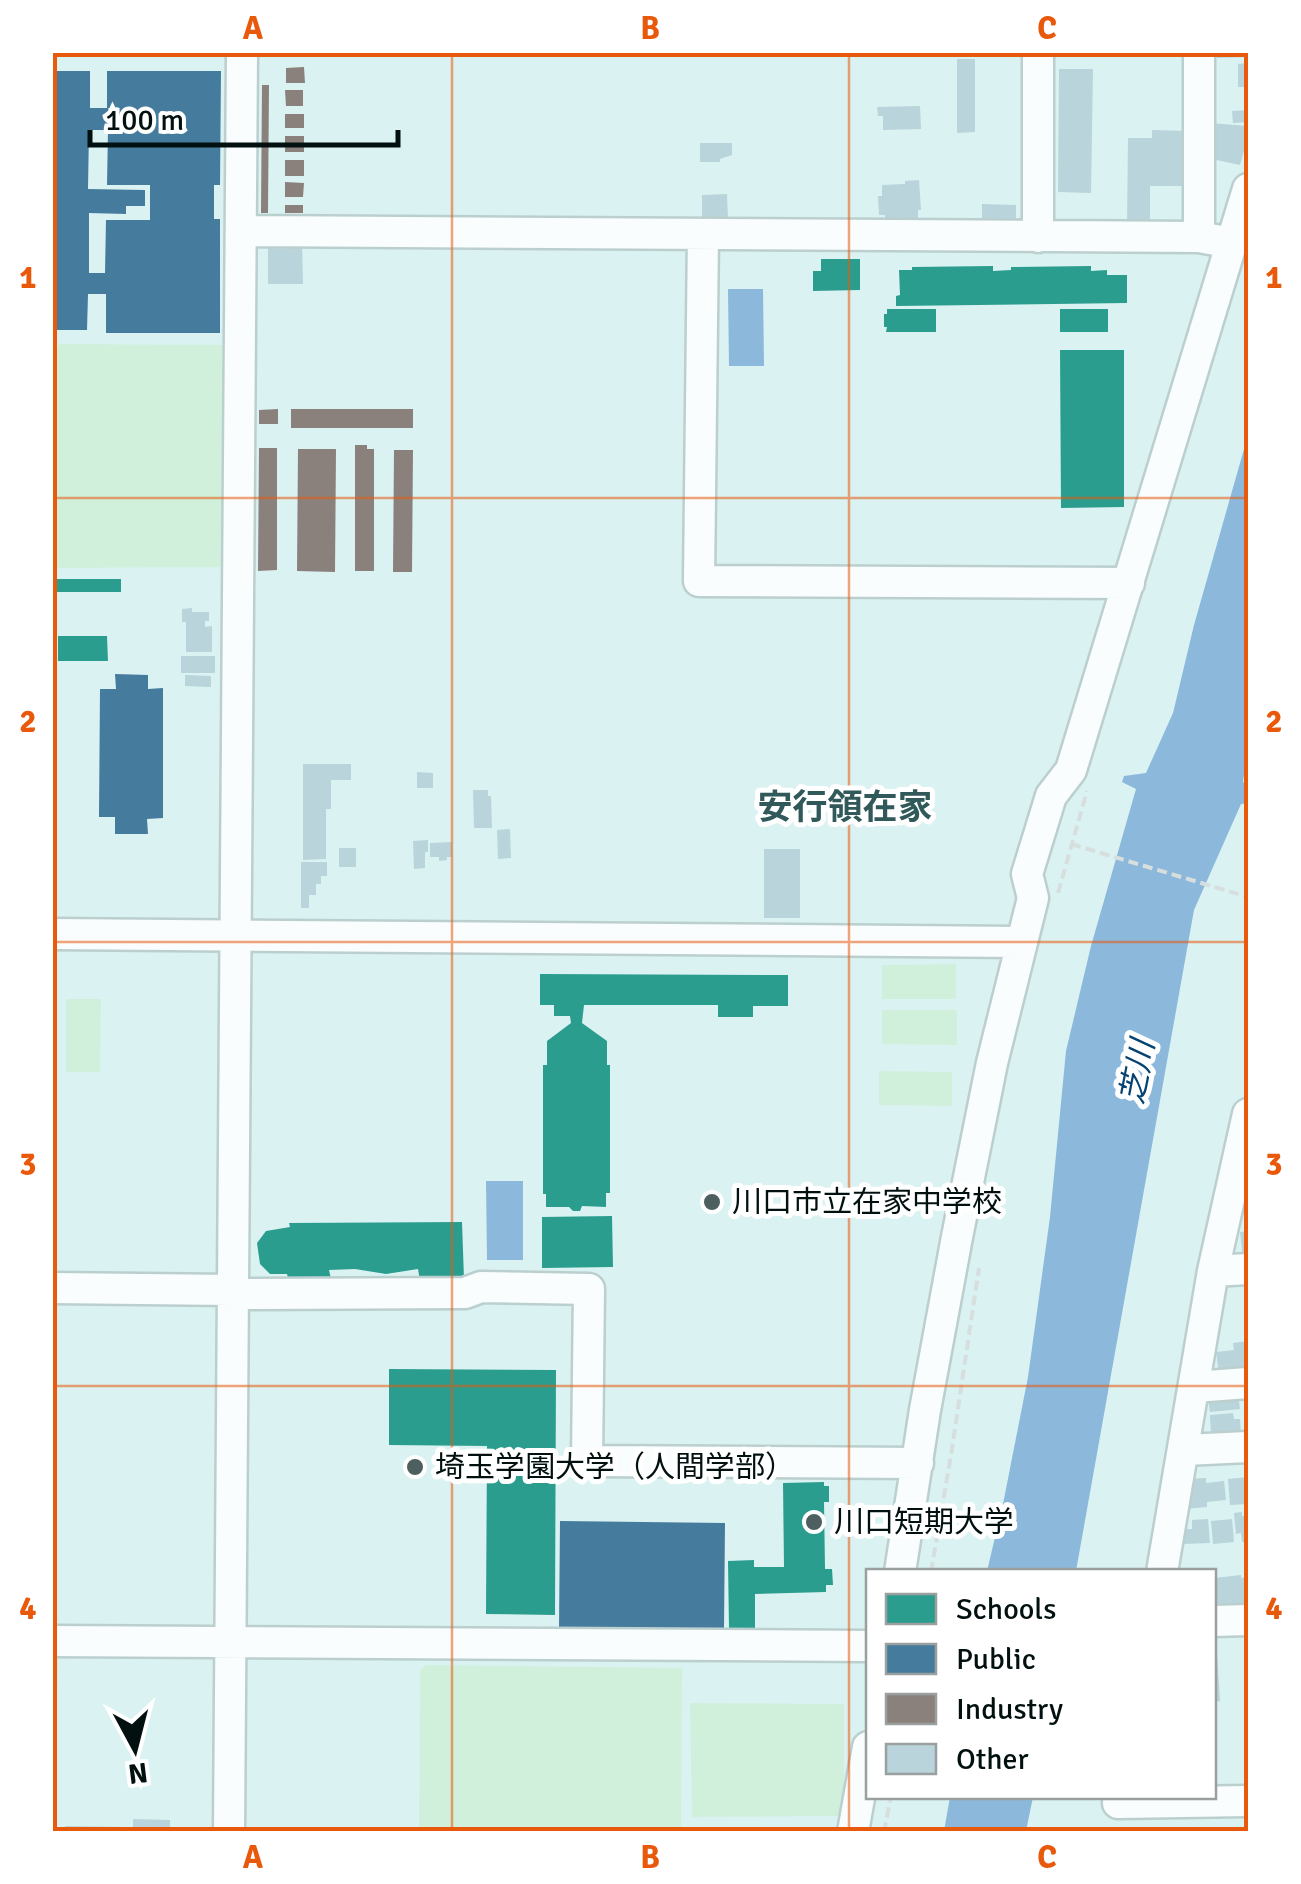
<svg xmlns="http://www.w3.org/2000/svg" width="1301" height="1884" viewBox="0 0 1301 1884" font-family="Signika,'Noto Sans JP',sans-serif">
  <rect width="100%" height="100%" fill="#daf2f2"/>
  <!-- green -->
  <path fill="#d0f0dc" d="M59,344L226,345L224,567L53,568L52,365Z
    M956,964V999H882V965Z
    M66,999H101L100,1072H66Z
    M882,1010H957V1045L882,1044Z
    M879,1071L952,1072V1106L879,1105Z
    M53,1659H58L54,1832L52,1831Z
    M426,1665L682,1668L681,1831H419L420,1671Z
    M690,1703L844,1704V1785L839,1816L692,1817Z"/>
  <!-- water -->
  <path fill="#8cb8db" d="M728,289H763L764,366H729Z
    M1248,435V743L1243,782L1248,786V803L1241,804L1194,910L1076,1571H987L1003,1504L1028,1377L1050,1217L1066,1051L1091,946L1136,789L1122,782L1124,776L1146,773L1173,713L1194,625Z
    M486,1181H523V1260H487Z
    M950,1797H1033L1026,1831H944Z"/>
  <!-- schools -->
  <path fill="#2a9d8f" d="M821,259H860V290L813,291V271H821Z
    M993,266V271L1011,270V267L1091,266V271L1107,270V275H1127V303L896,306V296L900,295L899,270H912V267Z
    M887,309H936V332H886L887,327H884V314H887Z
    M1060,309H1108V332H1060Z
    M1060,350H1124V507L1061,508Z
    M52,579H121V592H52Z
    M58,636H107L108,661H58Z
    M540,974L788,975V1006H753V1017H718V1005H584L582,1023L607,1041V1065H610V1193H606V1207L582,1206L580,1211H573L569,1207H546V1194H543V1065H547V1041L571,1023L570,1016H554V1005H540Z
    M612,1216L613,1267L542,1268V1217Z
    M462,1222L464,1279L420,1281L418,1269L386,1274L355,1269L329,1270L331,1279L289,1281L287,1274H270L260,1264L257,1243L266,1231L290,1227L289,1223Z
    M389,1369L556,1370L555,1615L486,1614L487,1446L389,1445Z
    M824,1482V1486H829V1502H824L825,1569H832L833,1585H826V1592L755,1594V1629H729L728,1561L754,1560V1567H784L783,1483Z"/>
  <!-- public -->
  <path fill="#457b9d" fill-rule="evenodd" d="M52,71H90V108H107V71H221L220,185H214V219H220V333H106V294H88L87,330H52ZM89,130H108L107,185H150V220H106L105,273H89V213L126,214V206H145V190L88,189Z
    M115,674L148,675V689L163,688V818L147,819L148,834H115V817H99L100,689H116Z
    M560,1521L725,1523L724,1629L559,1628Z"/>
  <!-- industry -->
  <path fill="#8a817c" d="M304,67L305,83H286V68Z
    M262,85H269L268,213H261Z
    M285,90H303V106H286Z
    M285,114H304V128H285Z
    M285,136H304V152H285Z
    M285,160H304V176H285Z
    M285,182L304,183L303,197H285Z
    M285,205H303V213H285Z
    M278,409V424H259V410Z
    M291,409H413V428H291Z
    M355,445H367V449H374V571H355Z
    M259,448H277V570L258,571Z
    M298,449H336L335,572L297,571Z
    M394,450H413L412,572H393Z"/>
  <!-- building -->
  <path fill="#b9d4da" d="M1133,52H1167V57H1133Z
    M1216,52H1248V57L1217,58Z
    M957,59H975V132L957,133Z
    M1248,63V87H1238V64Z
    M1059,69H1093L1091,193L1058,192Z
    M920,106L921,129L883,130V116H878L877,107Z
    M1248,110V122L1233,123L1232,111Z
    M1209,123L1248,126V137L1240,165L1207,158Z
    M1152,130L1189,131V186H1150V228L1127,227L1128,138H1152Z
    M700,143H732V155L720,159V162H700Z
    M919,180L921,210H918V218L885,224V215H879L878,196H882V185L905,184V181Z
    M727,194L728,220L702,221V195Z
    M982,204L1016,205V228H982Z
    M289,242H302L303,284H268V248H289Z
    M192,608V612H209V621H205V627L212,626V652H186V622H182V609Z
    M181,656H215V673H181Z
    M185,675L211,676V687L185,686Z
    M303,764H351V780H331V809H326V859L303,860Z
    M417,772L433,773V788H417Z
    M473,790H488V796H491L492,828H474Z
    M510,829L511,858L498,859L497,830Z
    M428,840V852H425V868L414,869L413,841Z
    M452,842V857H447V860L439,861V857H430V843Z
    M339,848H356V867H339Z
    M764,849H800V918H764Z
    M301,862H327V876H321V884H316V895H309V908H301Z
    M1248,1231V1258H1243L1240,1232Z
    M1248,1341V1377L1219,1375L1216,1352L1234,1350L1233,1343Z
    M1207,1391L1238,1394L1240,1409L1210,1412Z
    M1233,1413L1234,1419H1240L1241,1434L1211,1436L1210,1415Z
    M1248,1477V1504L1230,1505L1228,1479Z
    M1206,1478V1483L1224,1481L1226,1500L1207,1502V1507L1186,1509L1185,1497H1191L1190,1479Z
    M1242,1512V1516L1248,1515V1542H1242L1241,1533L1236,1534L1234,1513Z
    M1208,1519L1210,1543L1183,1544L1182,1529H1192V1520Z
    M1232,1519L1234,1542L1213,1544L1211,1521Z
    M1241,1575V1578L1248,1577V1602H1244L1245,1605H1214V1578Z
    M1214,1653H1217L1220,1701L1214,1702Z
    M133,1819L170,1820V1832H133Z
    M65,1826L125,1827V1832H65Z"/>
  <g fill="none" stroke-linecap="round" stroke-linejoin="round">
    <defs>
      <path id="minor" d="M241,231L1199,237L1232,243
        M703,234L699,581L1129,583
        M1038,237V52
        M1199,237V52
        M52,934L1022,942
        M1213,1271L1248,1269
        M52,1288L232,1290
        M232,1294L465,1293L481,1287L589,1289L587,1461L918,1463
        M1194,1387L1248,1383
        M1184,1450L1248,1447
        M900,1572L925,1410L957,1237L992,1063L1033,898L1027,874L1051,796L1071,770L1248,189
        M1162,1572L1213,1271L1248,1114
        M1214,1621L1248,1620
        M52,1641L868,1646
        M1118,1803L1248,1801
        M229,1832L242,52
        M853,1832L868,1747"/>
    </defs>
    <!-- minor casing -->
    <use href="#minor" stroke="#bccfcf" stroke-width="35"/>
    <!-- path -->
    <path stroke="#d7dede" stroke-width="4" stroke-dasharray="10 5" stroke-linecap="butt" d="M1071,844L1248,897
      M1058,893L1087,791
      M931,1572L951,1455L979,1268
      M884,1832L891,1796"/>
    <!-- minor -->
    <use href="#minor" stroke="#f9fdfd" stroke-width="30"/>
  </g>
  <!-- grid -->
  <path fill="none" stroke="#e8590c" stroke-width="2.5" stroke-opacity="0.55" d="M452,52V1832M849,52V1832M52,498H1248M52,942H1248M52,1386H1248"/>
  <!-- markers -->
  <g fill="#4e5f5f" stroke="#fff" stroke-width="4">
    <circle cx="712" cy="1202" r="10"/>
    <circle cx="415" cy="1467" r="10"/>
    <circle cx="814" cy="1522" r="10"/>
  </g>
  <g text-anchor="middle" stroke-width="10" stroke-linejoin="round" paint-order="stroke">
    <!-- poi labels -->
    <g font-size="30" fill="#021010" stroke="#fff" text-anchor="start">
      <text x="732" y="1212">川口市立在家中学校</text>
      <text x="435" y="1477">埼玉学園大学（人間学部）</text>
      <text x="834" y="1532">川口短期大学</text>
    </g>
    <!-- water labels -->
    <g font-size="32" font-style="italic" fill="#054372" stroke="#fff">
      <text transform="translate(1137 1072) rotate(-79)" y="11">芝川</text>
    </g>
    <!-- quarter labels -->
    <g font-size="35" font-weight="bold" fill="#31595a" stroke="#fff">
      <text x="845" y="819">安行領在家</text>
    </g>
  </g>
  <!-- border -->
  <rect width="1301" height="1884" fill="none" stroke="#ffffff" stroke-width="110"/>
  <!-- legend -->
  <rect x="866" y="1569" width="350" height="230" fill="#ffffff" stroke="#9a9f9f" stroke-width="2.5"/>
  <rect x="886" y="1594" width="50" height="30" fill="#2a9d8f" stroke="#9a9f9f" stroke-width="2.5"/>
  <text x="956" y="1619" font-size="30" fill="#021010">Schools</text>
  <rect x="886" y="1644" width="50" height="30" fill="#457b9d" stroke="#9a9f9f" stroke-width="2.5"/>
  <text x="956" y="1669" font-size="30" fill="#021010">Public</text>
  <rect x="886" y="1694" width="50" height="30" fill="#8a817c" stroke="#9a9f9f" stroke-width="2.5"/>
  <text x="956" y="1719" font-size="30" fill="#021010">Industry</text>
  <rect x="886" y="1744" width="50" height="30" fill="#b9d4da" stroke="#9a9f9f" stroke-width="2.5"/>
  <text x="956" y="1769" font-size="30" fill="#021010">Other</text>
  <!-- north arrow -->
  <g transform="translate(135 1749) rotate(173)" stroke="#ffffff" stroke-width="8" paint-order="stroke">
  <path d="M0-8L18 38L0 25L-18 38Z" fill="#021010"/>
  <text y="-15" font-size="28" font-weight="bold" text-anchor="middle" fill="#021010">N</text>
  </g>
  <!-- scale -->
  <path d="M90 130v15h308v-15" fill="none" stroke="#021010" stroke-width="5"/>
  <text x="105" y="130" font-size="30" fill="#021010" stroke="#ffffff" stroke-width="8" paint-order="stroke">100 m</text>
  <rect x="55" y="55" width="1191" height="1774" fill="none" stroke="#e8590c" stroke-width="4"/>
  <g font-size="32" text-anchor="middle" font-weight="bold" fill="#e8590c">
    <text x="253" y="39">A</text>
    <text x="650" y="39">B</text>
    <text x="1047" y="39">C</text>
    <text x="28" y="288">1</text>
    <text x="1274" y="288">1</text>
    <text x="28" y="732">2</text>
    <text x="1274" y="732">2</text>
    <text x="28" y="1175">3</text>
    <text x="1274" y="1175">3</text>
    <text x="28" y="1619">4</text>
    <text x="1274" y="1619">4</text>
    <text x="253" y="1868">A</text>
    <text x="650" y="1868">B</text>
    <text x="1047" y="1868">C</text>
  </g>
</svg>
